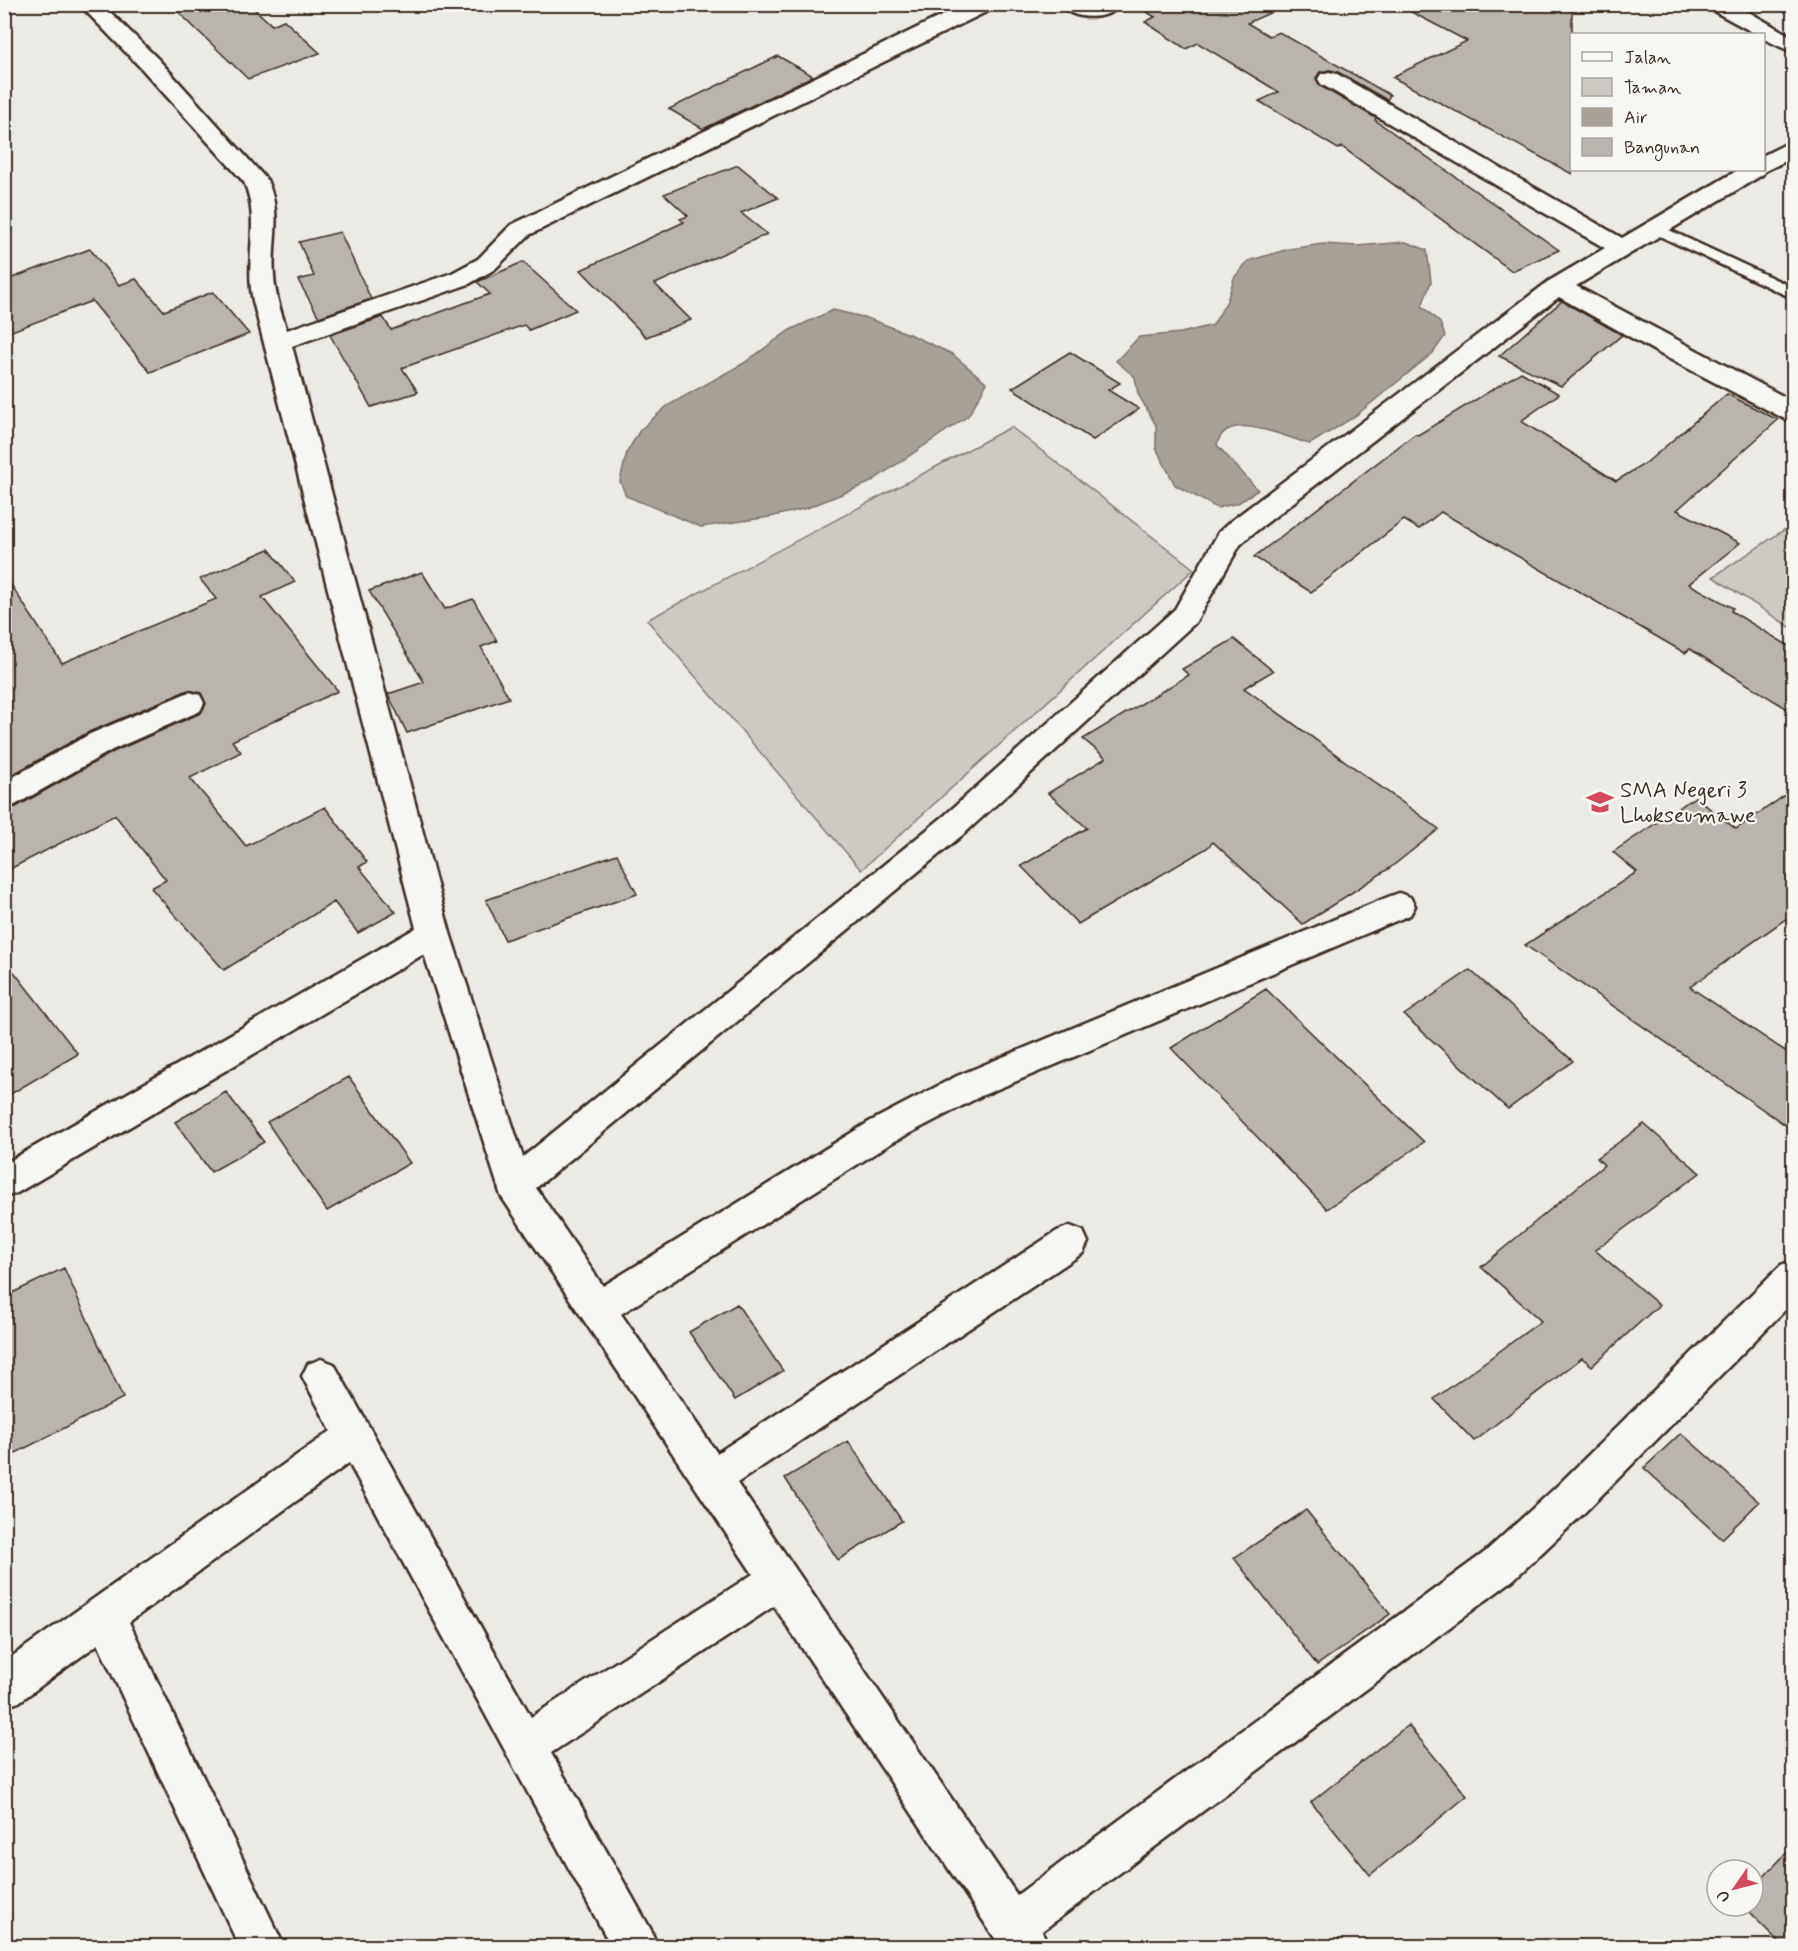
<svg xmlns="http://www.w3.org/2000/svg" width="1798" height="1951" viewBox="0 0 1798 1951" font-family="Mynerve,sans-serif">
  <rect width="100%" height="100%" fill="#ebeae5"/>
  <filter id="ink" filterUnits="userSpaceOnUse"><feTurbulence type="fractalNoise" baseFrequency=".0167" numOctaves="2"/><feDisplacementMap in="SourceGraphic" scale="12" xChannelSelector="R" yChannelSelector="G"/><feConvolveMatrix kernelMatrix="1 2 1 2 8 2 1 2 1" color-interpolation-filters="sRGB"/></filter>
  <g filter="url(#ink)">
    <!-- green -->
    <path fill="#cdcac4" stroke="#847a71" stroke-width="1.5" d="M1011,427L1194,569L861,870L647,620Z
      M1793,524V629L1713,577Z"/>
    <!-- water -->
    <path fill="#a8a198" stroke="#7c7167" stroke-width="1.5" d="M1406,242L1427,250L1431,282L1422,306L1440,323L1445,336L1433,353L1354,417L1310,444C1285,437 1225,408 1217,445L1258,490L1238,503L1217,508L1175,485L1156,448V425L1138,394L1135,377L1116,361L1139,337L1181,333L1213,325L1227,301L1234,278L1248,261L1289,249L1323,244L1357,246Z
      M833,310L867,318L909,334L952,354L987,383L968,416L869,483L807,508L770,517L701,527L626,496L620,481L627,452L640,430L667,406L744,363L790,330Z"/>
    <!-- building -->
    <path fill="#bab4ae" stroke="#3b2a1e" stroke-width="1.5" d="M170,4H249L272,25L284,20L320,53L248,79Z
      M1134,4H1290L1247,23L1269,36L1279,32L1390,95L1387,100L1338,72L1330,70L1320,72L1316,78L1320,86L1376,118L1375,120L1559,250L1512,271L1342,147L1338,149L1259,101L1279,92L1198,43L1186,49L1145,22L1155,17Z
      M1396,4H1572V174L1392,77L1467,41Z
      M778,56L813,76L703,129L669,109Z
      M738,165L778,198L741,213L767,234L655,284L691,320L646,337L581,270L684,222L680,219L688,216L664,194Z
      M340,232L371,299L319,317L298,280L314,276L299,242Z
      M90,249L119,285L136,279L164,311L213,292L249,334L150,372L92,301L4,334V281Z
      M523,262L576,310L529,330L524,325L402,368L418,392L371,407L330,335L383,317L391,330L490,294L477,282Z
      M1562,301L1622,335L1561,386L1499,356Z
      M1070,352L1120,383L1108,390L1139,409L1093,440L1012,388Z
      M1521,372L1559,394L1521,421L1616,481L1646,463L1727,394L1778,420L1677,510L1740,543L1689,584L1733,608L1731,611L1794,649V713L1690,649L1685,653L1441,512L1419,529L1404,520L1311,592L1254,557L1415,434L1418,435Z
      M269,549L295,582L262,597L338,691L232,741L241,752L190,778L246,846L325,807L367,862L359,867L396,912L358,933L334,902L224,970L151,888L166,880L115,815L4,872V810L16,807L113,752L201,713L206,704L201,693L188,690L89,732L4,779V574L62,663L216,599L200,579Z
      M422,572L445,609L473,599L497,641L481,647L509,698L407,733L388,694L424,682L369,591Z
      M1234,639L1273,671L1244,688L1439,829L1390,868L1303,924L1213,842L1207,848L1078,924L1021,866L1087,828L1048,793L1106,758L1083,739L1189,675L1182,669Z
      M1794,789V913L1690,987L1794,1057V1131L1525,945L1637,872L1613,852L1695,797L1736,829Z
      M617,854L637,894L505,940L486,900Z
      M4,959L78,1054L4,1098Z
      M1470,970L1573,1061L1508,1109L1404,1015Z
      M1266,989L1424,1142L1327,1209L1171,1048Z
      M349,1077L410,1163L327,1211L267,1122Z
      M226,1092L264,1142L211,1172L175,1122Z
      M1644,1124L1700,1173L1595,1250L1659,1305L1592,1366L1582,1358L1474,1441L1434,1399L1541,1321L1481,1267L1604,1165L1597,1158Z
      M64,1268L123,1398L4,1459V1297Z
      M737,1304L783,1371L735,1400L689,1332Z
      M1681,1433L1759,1502L1722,1539L1644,1468Z
      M848,1441L902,1521L838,1560L785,1478Z
      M1306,1510L1390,1614L1317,1665L1234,1558Z
      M1408,1725L1467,1796L1370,1875L1311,1802Z
      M1794,1845V1947H1784L1743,1906H1753V1888Z"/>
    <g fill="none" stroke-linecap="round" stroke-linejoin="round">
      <defs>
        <path id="lane" d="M1654,223L1794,288V299L1649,231L1646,228L1649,225Z"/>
        <path id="street" d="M79,4H102L158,59L267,180C283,216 271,240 274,276C275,295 281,313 287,330L452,273L478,259L511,225L966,4H994L992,9L529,235L495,269L469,284L292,346L450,933L523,1157L944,816L1175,609L1219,532L1231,521L1549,281L1605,248L1321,84L1318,79L1321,74L1329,72L1337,74L1622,238L1738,170H1764V155L1794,140V157L1765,171L1762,175L1576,286L1794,402V421L1785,419L1662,355L1559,297L1251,535L1240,545L1195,623L966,832L536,1188L603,1286L869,1122L957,1076L1388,897L1399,893L1410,897L1415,906L1410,915L981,1096L893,1142L621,1314L717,1453L1057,1231L1070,1226L1083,1231L1088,1242L1083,1253L737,1483L1017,1895L1485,1552L1554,1489L1781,1265L1794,1260V1301L1582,1515L1513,1580L1042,1931L1048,1946H1000L774,1606L551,1753L651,1930L657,1946H611L349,1463L129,1622L284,1946H239L98,1644L19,1702L4,1707V1662L331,1431L302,1376L308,1364L321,1359L334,1364L531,1717L753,1574L501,1196L424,954L17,1193L4,1197V1164L416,928L253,301C244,261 261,220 244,182L142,69Z
          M1060,4H1121C1110,21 1071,21 1060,4Z
          M1708,4H1735L1794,38V53L1764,39V34H1756L1710,9Z
          M189,692L200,695L204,703L200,711L112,750L15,805L4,808V782L90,734Z"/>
      </defs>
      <!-- lane casing -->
      <use href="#lane" stroke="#3b2a1e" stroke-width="5"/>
      <!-- street casing -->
      <use href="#street" stroke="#3b2a1e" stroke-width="5"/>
      <!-- lane -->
      <use href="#lane" fill="#f6f6f2" fill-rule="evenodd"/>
      <!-- street -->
      <use href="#street" fill="#f6f6f2" fill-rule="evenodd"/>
    </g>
  </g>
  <!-- icons -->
  <defs>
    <symbol id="school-bare" viewBox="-9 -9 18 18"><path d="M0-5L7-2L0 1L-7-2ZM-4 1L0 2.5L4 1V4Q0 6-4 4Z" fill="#d1495b" stroke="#f6f6f2" stroke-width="2.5" paint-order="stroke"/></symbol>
  </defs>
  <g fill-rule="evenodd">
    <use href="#school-bare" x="1581" y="783" width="38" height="38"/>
  </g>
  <g text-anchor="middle" stroke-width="4.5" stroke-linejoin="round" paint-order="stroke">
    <!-- poi labels -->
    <g font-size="22" fill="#3b2a1e" stroke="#f6f6f2" text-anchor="start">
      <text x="1620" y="797">SMA Negeri 3<tspan x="1620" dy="25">Lhokseumawe</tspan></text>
    </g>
  </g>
  <!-- margin -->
  <rect width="1798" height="1951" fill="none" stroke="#f6f6f2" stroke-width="24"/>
  <rect x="12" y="12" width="1774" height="1927" fill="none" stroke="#3b2a1e" stroke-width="2" filter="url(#ink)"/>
  <!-- legend -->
  <rect x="1570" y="33" width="195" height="138" fill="#f6f6f2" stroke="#aba49d" stroke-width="1.5"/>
  <rect x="1582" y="52" width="30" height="9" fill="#f6f6f2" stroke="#aba49d" stroke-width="1.5"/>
  <text x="1624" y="63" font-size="18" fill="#3b2a1e">Jalan</text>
  <rect x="1582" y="78" width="30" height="18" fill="#cdcac4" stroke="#aba49d" stroke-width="1.5"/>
  <text x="1624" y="93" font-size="18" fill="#3b2a1e">Taman</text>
  <rect x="1582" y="108" width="30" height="18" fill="#a8a198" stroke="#aba49d" stroke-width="1.5"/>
  <text x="1624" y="123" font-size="18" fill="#3b2a1e">Air</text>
  <rect x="1582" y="138" width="30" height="18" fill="#bab4ae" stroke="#aba49d" stroke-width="1.5"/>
  <text x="1624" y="153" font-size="18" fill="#3b2a1e">Bangunan</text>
  <!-- north arrow -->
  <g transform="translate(1735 1888) rotate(235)"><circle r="28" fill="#f6f6f2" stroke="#aba49d" stroke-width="1.5"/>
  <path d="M0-4.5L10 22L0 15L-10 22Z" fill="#d1495b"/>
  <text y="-9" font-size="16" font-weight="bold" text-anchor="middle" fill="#3b2a1e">U</text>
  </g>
</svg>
